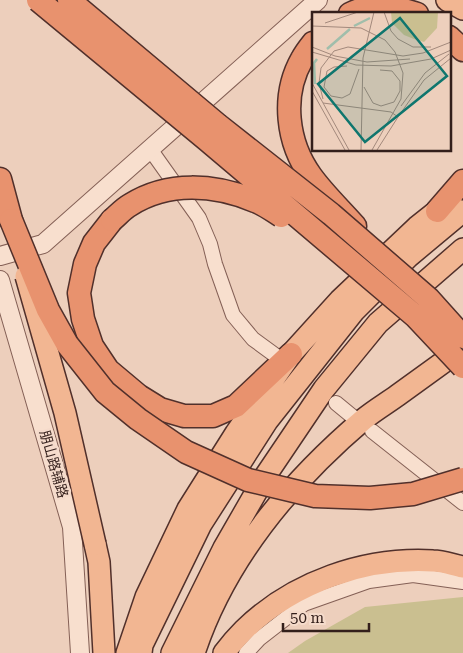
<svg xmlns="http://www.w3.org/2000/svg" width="463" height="653" viewBox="0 0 463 653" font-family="'Roboto Serif','Noto Sans SC',serif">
  <rect width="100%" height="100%" fill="#edcfbc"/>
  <!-- green -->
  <path fill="#cabf90" d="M463,597V653H288L305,641L365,607Z"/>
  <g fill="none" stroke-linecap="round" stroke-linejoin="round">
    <defs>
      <path id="minor" d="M150,149L199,218L210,244L215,264L233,315L253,339L279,358
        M336,403L353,417
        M372,431L463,503
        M246,653L259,639L304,604L369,581L413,575L463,582"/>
      <path id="tertiary" d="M0,256L43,244L318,0
        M0,280L72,527L80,653"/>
      <path id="primary" d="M447,0L463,9
        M95,544L99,562L104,653
        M127,653L146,597L188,509L236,433L291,354L340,300L417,227L451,200
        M141,653L142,645L201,524L267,421L354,311L408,257L463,211
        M172,653L224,548L266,475L324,389L378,323L463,249
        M194,653C225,559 290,482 364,419C375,410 387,403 398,395C420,379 441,364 463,348
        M224,653C230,645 237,637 244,630C293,582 365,557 433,561C443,561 453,565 463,567"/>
      <path id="trunk" d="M350,14C370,3 397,7 417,14
        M449,37L463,50
        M313,43C309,48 305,53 302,59C281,96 287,143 311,176C324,194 341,210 355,226
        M0,179L11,220
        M437,211L463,181
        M112,220L94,243L85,264L79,293L83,319L92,346L108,370L139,396L160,409L184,416H213L236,406L291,354"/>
    </defs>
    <!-- minor casing -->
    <use href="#minor" stroke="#846056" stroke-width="16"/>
    <!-- tertiary casing -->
    <use href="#tertiary" stroke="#846056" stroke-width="20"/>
    <!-- primary casing -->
    <use href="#primary" stroke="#51302b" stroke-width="24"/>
    <!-- trunk casing -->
    <use href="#trunk" stroke="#51302b" stroke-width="25"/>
    <!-- minor -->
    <use href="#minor" stroke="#f8dfce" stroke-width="14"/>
    <!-- tertiary -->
    <use href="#tertiary" stroke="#f8dfce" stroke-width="18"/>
    <!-- primary -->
    <use href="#primary" stroke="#f2b692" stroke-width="21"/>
    <!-- trunk -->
    <use href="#trunk" stroke="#e8926e" stroke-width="22"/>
    <defs>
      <path id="primary-bridge" d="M26,276L65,413L95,544"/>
      <path id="trunk-bridge" d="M38,0L206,139L415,316L463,367
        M69,0L218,125L331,214L429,299L463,337
        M11,220L48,310L67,344L105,392L138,419L186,452L248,480L315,496L370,498L413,494L463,479
        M112,220C118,215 123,209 130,205C168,181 214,184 255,201C264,204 273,211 281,216"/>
    </defs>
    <!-- primary-bridge casing -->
    <use href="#primary-bridge" stroke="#51302b" stroke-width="24" stroke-linecap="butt"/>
    <!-- trunk-bridge casing -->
    <use href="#trunk-bridge" stroke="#51302b" stroke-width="25" stroke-linecap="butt"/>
    <!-- primary-bridge -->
    <use href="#primary-bridge" stroke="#f2b692" stroke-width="21"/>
    <!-- trunk-bridge -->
    <use href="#trunk-bridge" stroke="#e8926e" stroke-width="22"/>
  </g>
  <g text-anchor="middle" stroke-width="5" stroke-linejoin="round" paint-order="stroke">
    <!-- street labels -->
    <g font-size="14" fill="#331f1b" stroke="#f5dbcb">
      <text transform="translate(54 464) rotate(74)" y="5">朋山路辅路</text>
    </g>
  </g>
  <!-- overview -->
  <g transform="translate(312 12)">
    <rect width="139" height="139" fill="#edcfbc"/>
    <path d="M79,0H126L125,16L112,30L102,27L92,23L80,11Z" fill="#cabf90"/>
    <path fill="none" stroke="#a0beab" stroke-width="2.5" d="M42,14L58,6M15,37L38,17M3,72L2,51L5,47"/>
    <path fill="none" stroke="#a3897c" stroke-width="1" d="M72,0L79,19L86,27L101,35H119M13,11L46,0M0,14L49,16L73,28L83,40L91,61L89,87L60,138M0,35L23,44L55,50L98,47M0,40L44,53L79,54L119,47L139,38M35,54L22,55L15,59L12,75L19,84L30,86L38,82L47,57M0,71L37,138M52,75L61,91L69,94L82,90L88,79V69L80,59L68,58M0,79L33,138M11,87L7,71L9,56L22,39L36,35L91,44L111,41L139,30M11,91L79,100L86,105L112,68L139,46M89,94L113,61L137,42M49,138L51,46L62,0M65,138L86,105"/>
    <path fill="#0f766e" fill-opacity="0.15" stroke="#0f766e" stroke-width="2.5" d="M88,6L135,64L53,130L6,72Z"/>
    <rect width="139" height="139" fill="none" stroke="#331f1b" stroke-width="2.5"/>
  </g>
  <!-- scale -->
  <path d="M283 623v8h86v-8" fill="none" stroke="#331f1b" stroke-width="2.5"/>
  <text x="290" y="623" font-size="15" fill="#331f1b" stroke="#f5dbcb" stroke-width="4" paint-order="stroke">50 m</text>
</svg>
